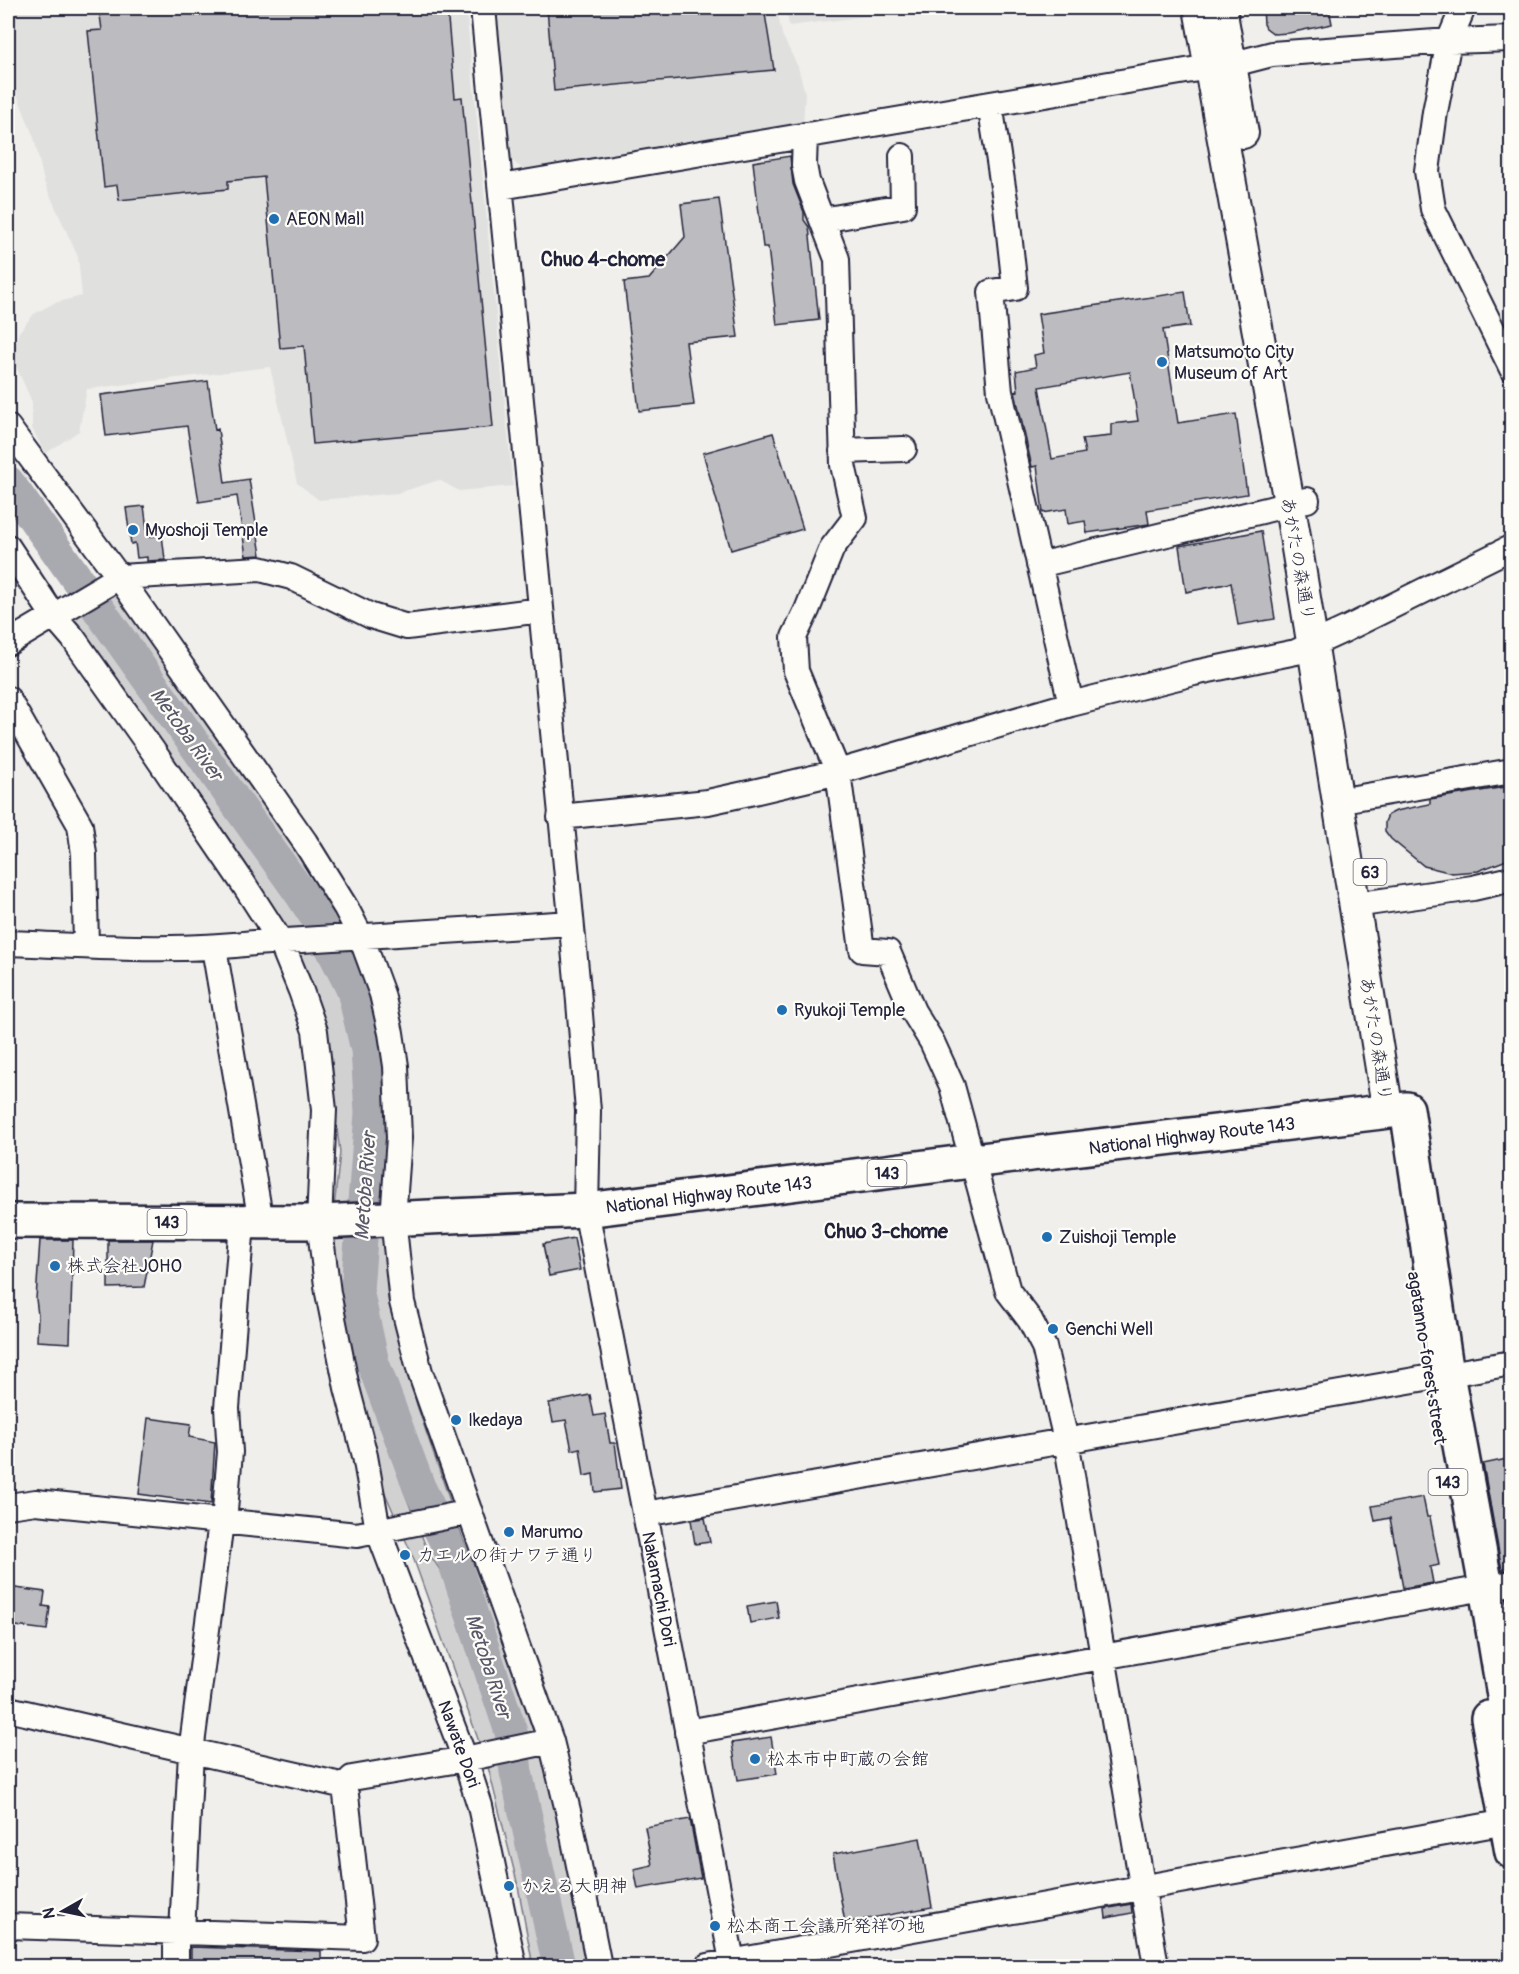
<svg xmlns="http://www.w3.org/2000/svg" width="1519" height="1974" viewBox="0 0 1519 1974" font-family="Pangolin,'Klee One',sans-serif">
  <rect width="100%" height="100%" fill="#f0efec"/>
  <filter id="ink" filterUnits="userSpaceOnUse"><feTurbulence type="fractalNoise" baseFrequency=".0167" numOctaves="2"/><feDisplacementMap in="SourceGraphic" scale="12" xChannelSelector="R" yChannelSelector="G"/><feConvolveMatrix kernelMatrix="1 2 1 2 8 2 1 2 1" color-interpolation-filters="sRGB"/></filter>
  <g filter="url(#ink)">
    <!-- built -->
    <path fill="#e0e0df" d="M8,8H466L513,486L459,491L439,480L398,493L319,500L297,483L270,367L87,389L79,431L45,454L32,428V402L11,355L19,332L34,314L54,303L82,296L78,257L44,182L34,138L8,71Z
      M493,8H777L782,35L798,67L805,93L803,127L529,174L506,156Z
      M786,8H895L885,14L789,26Z"/>
    <!-- green -->
    <path fill="#d2d1d1" stroke="#7a7a86" stroke-width="1.5" d="M112,586L295,847L346,931L375,1010L385,1065L389,1139L384,1239L388,1298L417,1405L463,1539L495,1617L542,1757L559,1823L590,1966H564L520,1771L516,1734L453,1544L424,1486L379,1361L364,1291L373,1240L371,1211L377,1115L372,1050L357,987L341,955L295,880L96,596Z
      M87,600L328,946L352,1006L363,1058L365,1112L356,1191L347,1227L351,1319L404,1491L428,1552L449,1583L474,1637L502,1742L503,1766L540,1922L545,1966H533L518,1886L488,1767L413,1557L378,1477L330,1246L340,1152L322,1014L291,935L208,811L69,615Z"/>
    <g fill="none" stroke-linecap="round" stroke-linejoin="round">
      <!-- river -->
      <path stroke="#a9a9b0" stroke-width="33" d="M8,482L301,894L316,917L353,990L367,1050L371,1113L357,1290L373,1363L419,1487L452,1555L511,1732L516,1772L559,1966"/>
    </g>
    <!-- building -->
    <path fill="#bcbcc0" stroke="#22223b" stroke-width="1.5" fill-rule="evenodd" d="M99,8H447L455,98L462,97L493,427L313,444L304,346L280,348L264,177L228,181V189L119,200L117,185L104,187L88,31L102,30Z
      M547,8H764L774,70L554,91Z
      M1263,8H1329L1332,24L1289,33L1274,34L1266,28L1264,24Z
      M790,156L793,184L804,212V220L809,227L819,320L777,325L768,247H763L753,162Z
      M719,199L738,337L686,342L694,405L639,411L624,282L649,279L685,237L681,204Z
      M1185,292L1190,326L1163,330L1178,423L1236,414L1247,494L1147,510L1149,524L1087,533L1085,521L1068,524L1066,509L1043,513L1037,466L1032,467L1015,392L1018,391L1016,371L1036,367L1034,355L1044,353L1038,314ZM1130,372L1138,421L1111,424V436L1082,439L1085,453L1052,459L1039,387Z
      M208,381L215,430L218,429L225,483L249,479L261,555L246,556L237,496L199,502L187,426L106,436L101,395Z
      M773,433L803,529L731,550L703,453Z
      M144,506L148,537L162,535L165,560L147,561V557L137,558L135,543L131,544L126,508Z
      M1261,531L1275,619L1238,625L1231,583L1186,592L1179,546Z
      M1512,786V858L1478,871L1452,873L1424,866L1391,839L1385,831V822L1388,815L1396,811L1430,804V799Z
      M574,1238L580,1270L549,1276L543,1244Z
      M40,1240H73L70,1343L37,1341L38,1315L36,1299Z
      M108,1240H153L144,1287L108,1288Z
      M590,1395L594,1416L605,1414L610,1443H615L621,1489L595,1492L593,1474L584,1476L580,1448L572,1450L566,1420L553,1422L549,1403Z
      M148,1418L191,1424L189,1437L215,1442L211,1504L139,1494Z
      M1512,1458V1569L1502,1570L1483,1464Z
      M1423,1497L1427,1517H1430L1439,1565L1430,1567L1433,1583L1403,1588L1390,1518L1375,1521L1372,1506Z
      M705,1518L710,1542L695,1544L691,1520Z
      M8,1587L45,1592L43,1606L50,1607L47,1630L8,1625Z
      M776,1601L779,1618L750,1623L747,1606Z
      M771,1737L777,1774L738,1780L732,1743Z
      M690,1819L701,1878L638,1889L634,1869L652,1865L645,1827Z
      M920,1838L932,1907L845,1923L833,1854Z
      M1131,1904L1132,1913L1106,1918L1105,1909Z
      M191,1947L321,1951V1961L293,1962V1966H191Z"/>
    <g fill="none" stroke-linecap="round" stroke-linejoin="round">
      <defs>
        <path id="minor" d="M483,8L578,990L588,1111L586,1210L733,1966
          M1463,8L1449,41L1435,112L1427,171L1433,209L1512,369
          M990,104L1006,206L1015,288L991,292L1000,392L1071,704
          M805,135L804,165L807,181L837,259L843,465L855,518L832,548L807,610L794,637L796,671L838,772L862,950L888,952L913,1011L932,1042L952,1086L1008,1291L1030,1320L1044,1347L1066,1440L1156,1966
          M501,187L1245,61L1272,54L1449,41L1512,39
          M822,220L903,206L902,156
          M8,427L119,577L305,842L346,908L361,937L382,994L391,1033L396,1066L399,1138L393,1218L402,1302L420,1372L551,1741L569,1815L599,1966
          M842,451L904,449
          M8,547L53,615L73,638L153,751L243,883L281,942L301,991L315,1031L324,1110L319,1222L328,1293L347,1388L365,1456L378,1530L465,1759L480,1806L514,1966
          M1039,565L1307,500
          M8,643L119,577L260,569L291,577L371,616L407,627L541,610
          M8,699L80,825L84,854L86,946
          M1337,801L1512,771
          M560,817L708,802L749,793L838,772L1071,704L1194,673L1296,652L1346,629L1512,547
          M1354,905L1473,888L1512,879
          M8,943C89,946 172,953 254,943L571,923
          M214,948L261,1222
          M8,1506L36,1502L357,1535L470,1512
          M645,1514L1512,1363
          M224,1522L230,1452L227,1408L242,1223
          M8,1709L345,1786L362,1938L8,1926
          M687,1732L1512,1583
          M345,1786L352,1778L465,1759L551,1741
          M182,1933L191,1752L221,1522
          M176,1966V1933
          M708,1966L1512,1821"/>
        <path id="major" d="M1199,8L1294,530L1388,1112
          M1221,8L1243,133"/>
        <path id="highway" d="M8,1221L319,1222L586,1210L972,1161L1407,1109L1447,1374L1486,1587L1512,1744
          M1488,1718L1512,1852"/>
      </defs>
      <!-- minor casing -->
      <use href="#minor" stroke="#22223b" stroke-width="28"/>
      <!-- major casing -->
      <use href="#major" stroke="#22223b" stroke-width="34"/>
      <!-- highway casing -->
      <use href="#highway" stroke="#22223b" stroke-width="38"/>
      <!-- minor -->
      <use href="#minor" stroke="#fdfcf7" stroke-width="24"/>
      <!-- major -->
      <use href="#major" stroke="#fdfcf7" stroke-width="30"/>
      <!-- highway -->
      <use href="#highway" stroke="#fdfcf7" stroke-width="33"/>
    </g>
  </g>
  <!-- markers -->
  <g fill="#1f6fb2" stroke="#fdfcf7" stroke-width="2">
    <circle cx="274" cy="219" r="6"/>
    <circle cx="1162" cy="362" r="6"/>
    <circle cx="133" cy="530" r="6"/>
    <circle cx="782" cy="1010" r="6"/>
    <circle cx="1047" cy="1237" r="6"/>
    <circle cx="55" cy="1266" r="6"/>
    <circle cx="1053" cy="1329" r="6"/>
    <circle cx="456" cy="1420" r="6"/>
    <circle cx="509" cy="1532" r="6"/>
    <circle cx="405" cy="1555" r="6"/>
    <circle cx="755" cy="1759" r="6"/>
    <circle cx="509" cy="1886" r="6"/>
    <circle cx="715" cy="1926" r="6"/>
  </g>
  <g text-anchor="middle" stroke-width="4.5" stroke-linejoin="round" paint-order="stroke">
    <!-- shield labels -->
    <g fill="#fdfcf7" stroke="#646373" stroke-width="1.5">
      <rect x="1353.5" y="859" width="33" height="26" rx="4.5"/>
      <rect x="867.5" y="1160" width="39" height="26" rx="4.5"/>
      <rect x="147.5" y="1209" width="39" height="26" rx="4.5"/>
      <rect x="1428.5" y="1469" width="39" height="26" rx="4.5"/>
    </g>
    <g font-size="16" font-weight="bold" fill="#22223b">
      <text x="1370" y="878">63</text>
      <text x="887" y="1179">143</text>
      <text x="167" y="1228">143</text>
      <text x="1448" y="1488">143</text>
    </g>
    <!-- poi labels -->
    <g font-size="18" fill="#22223b" stroke="#fdfcf7" text-anchor="start">
      <text x="286" y="225">AEON Mall</text>
      <text x="1174" y="358">Matsumoto City<tspan x="1174" dy="21">Museum of Art</tspan></text>
      <text x="145" y="536">Myoshoji Temple</text>
      <text x="794" y="1016">Ryukoji Temple</text>
      <text x="1059" y="1243">Zuishoji Temple</text>
      <text x="67" y="1272">株式会社JOHO</text>
      <text x="1065" y="1335">Genchi Well</text>
      <text x="468" y="1426">Ikedaya</text>
      <text x="521" y="1538">Marumo</text>
      <text x="417" y="1561">カエルの街ナワテ通り</text>
      <text x="767" y="1765">松本市中町蔵の会館</text>
      <text x="521" y="1892">かえる大明神</text>
      <text x="727" y="1932">松本商工会議所発祥の地</text>
    </g>
    <!-- street labels -->
    <g font-size="18" fill="#22223b" stroke="#fdfcf7">
      <text transform="translate(1298 559) rotate(80)" y="6">あがたの森通り</text>
      <text transform="translate(1376 1039) rotate(81)" y="6">あがたの森通り</text>
      <text transform="translate(1192 1136) rotate(-7)" y="6">National Highway Route 143</text>
      <text transform="translate(709 1195) rotate(-7)" y="6">National Highway Route 143</text>
      <text transform="translate(1427 1358) rotate(81)" y="6">agatanno-forest street</text>
      <text transform="translate(659 1589) rotate(79)" y="6">Nakamachi Dori</text>
      <text transform="translate(459 1744) rotate(70)" y="6">Nawate Dori</text>
    </g>
    <!-- neighbourhood labels -->
    <g font-size="20" font-weight="bold" fill="#22223b" stroke="#fdfcf7">
      <text x="603" y="266">Chuo 4-chome</text>
      <text x="886" y="1238">Chuo 3-chome</text>
    </g>
    <!-- water labels -->
    <g font-size="20" font-style="italic" fill="#58586a" stroke="#fdfcf7">
      <text transform="translate(187 734) rotate(54)" y="7">Metoba River</text>
      <text transform="translate(365 1186) rotate(-86)" y="7">Metoba River</text>
      <text transform="translate(489 1666) rotate(72)" y="7">Metoba River</text>
    </g>
  </g>
  <!-- margin -->
  <rect width="1519" height="1974" fill="none" stroke="#fdfcf7" stroke-width="30"/>
  <rect x="15" y="15" width="1489" height="1944" fill="none" stroke="#22223b" stroke-width="2" filter="url(#ink)"/>
  <!-- north arrow -->
  <g transform="translate(63 1911) rotate(261)" stroke="#fdfcf7" stroke-width="4.5" paint-order="stroke">
  <path d="M0-4.5L10 22L0 15L-10 22Z" fill="#22223b"/>
  <text y="-9" font-size="16" font-weight="bold" text-anchor="middle" fill="#22223b">N</text>
  </g>
</svg>
